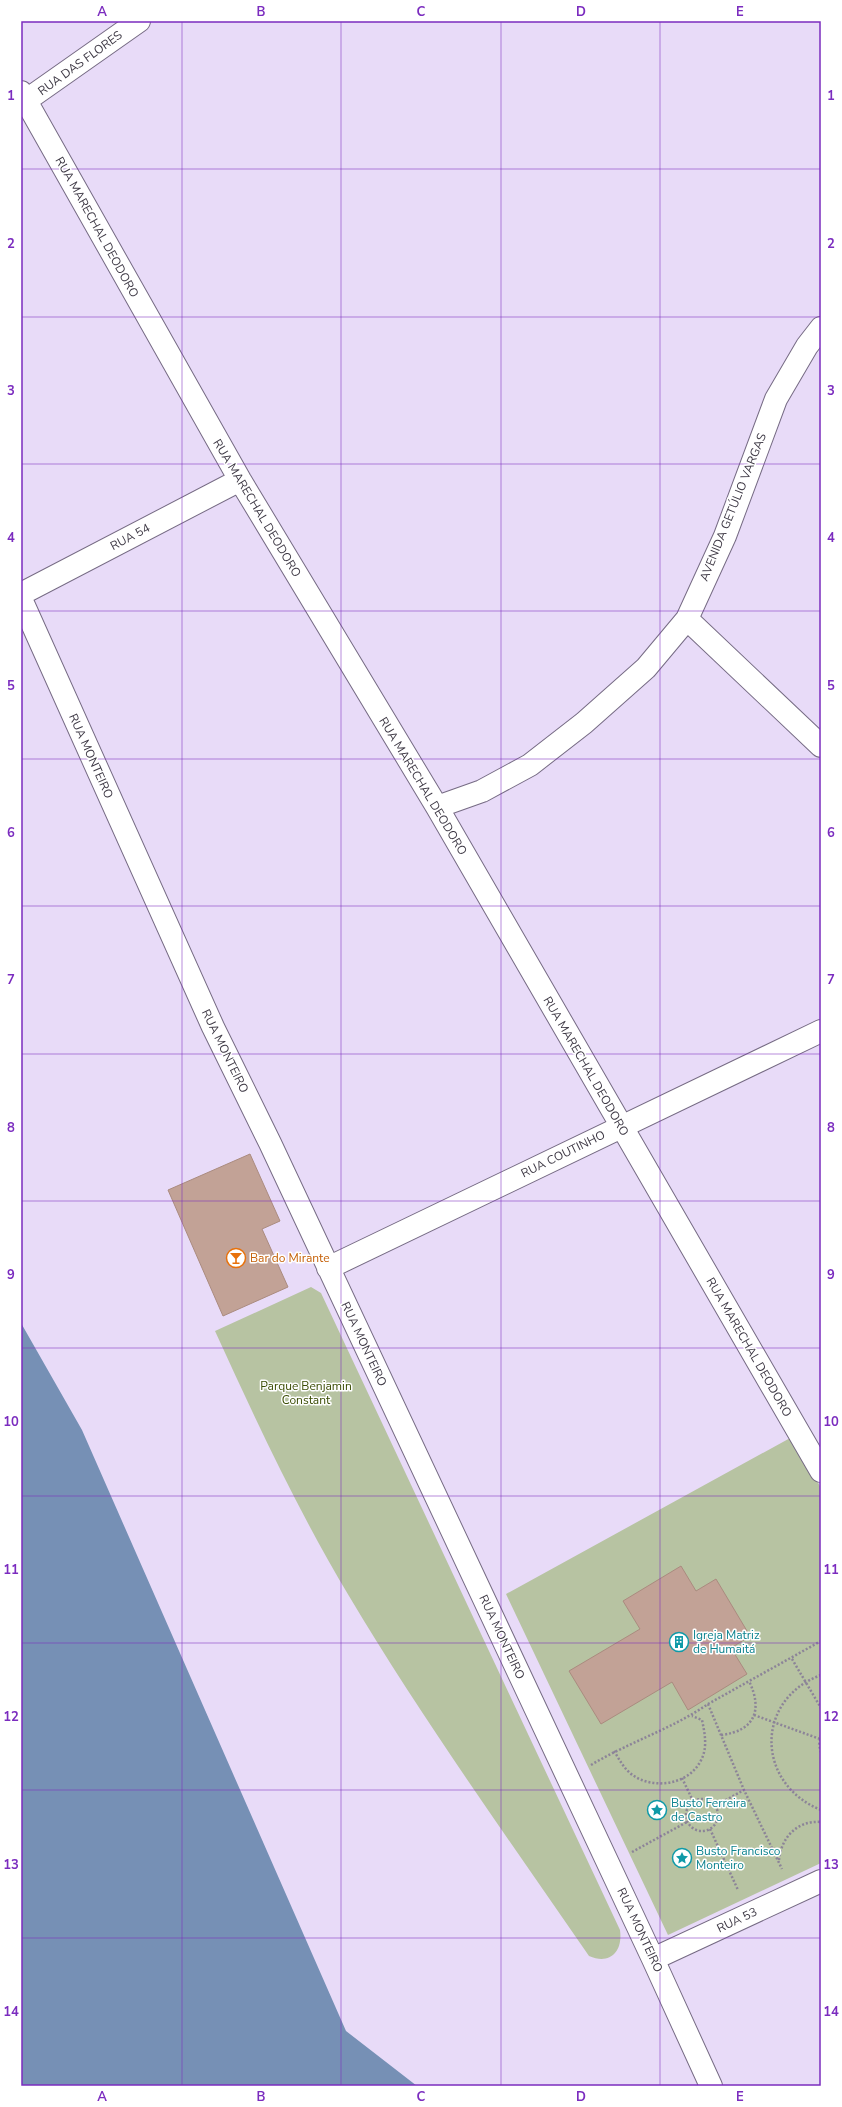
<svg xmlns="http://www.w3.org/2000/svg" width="842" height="2107" viewBox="0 0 842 2107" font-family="'Nunito Sans',sans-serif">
  <rect width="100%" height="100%" fill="#e8dbf8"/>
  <!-- green -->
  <path fill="#b7c3a2" d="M311,1287L321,1293L620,1930C623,1952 610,1965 589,1956C507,1837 423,1720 349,1596C298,1511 256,1421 215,1331Z
    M792,1437L821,1488V1863L668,1935L506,1594Z"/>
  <!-- water -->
  <path fill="#7690b5" d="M21,1323L82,1430L346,2031L417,2086H21Z"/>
  <!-- building -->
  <path fill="#c2a296" stroke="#aa8b7f" d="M250,1154L280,1221L262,1229L288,1287L223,1316L168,1190Z
    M681,1566L696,1591L716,1579L750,1636L731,1648L747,1674L688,1710L672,1682L601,1724L569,1671L640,1629L623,1601Z"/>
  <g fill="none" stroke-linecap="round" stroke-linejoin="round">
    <defs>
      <path id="minor" d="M21,92L240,480L437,807L821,1471
        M21,104L139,21
        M21,594L240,480
        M21,599L213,1027L270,1143L653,1959L711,2086
        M687,619L821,746
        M437,807L482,791L530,765L584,723L646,668L687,619L725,536L776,399L807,346L821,328
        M328,1268L821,1031
        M653,1959L821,1881"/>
    </defs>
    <!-- minor casing -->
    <use href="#minor" stroke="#766b84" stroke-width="24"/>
    <!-- path -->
    <path stroke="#8c8498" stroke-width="2.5" stroke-dasharray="2 2" stroke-linecap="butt" d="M792,1659L821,1708
      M821,1675C754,1700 756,1784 821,1810
      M708,1704L744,1790L782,1869
      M754,1715L820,1739
      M721,1735C755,1731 763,1710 749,1681
      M821,1735L819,1745L821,1752
      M614,1751C619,1759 623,1767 630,1773C650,1790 687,1786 700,1762C708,1749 705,1734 702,1720L692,1716
      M591,1765C629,1742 672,1729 708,1704L821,1641
      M682,1778L693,1801
      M686 1815a16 16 0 1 1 32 0a16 16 0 1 1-32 0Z
      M715,1806L744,1790
      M710,1829L738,1890
      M632,1852L687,1822
      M779,1860C781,1838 797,1820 821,1822"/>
    <!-- minor -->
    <use href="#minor" stroke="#fff" stroke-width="22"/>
  </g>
  <!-- grid -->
  <path fill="none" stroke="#7b2cbf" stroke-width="1" stroke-opacity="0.55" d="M182,21V2086M341,21V2086M501,21V2086M660,21V2086M21,169H821M21,317H821M21,464H821M21,611H821M21,759H821M21,906H821M21,1054H821M21,1201H821M21,1348H821M21,1496H821M21,1643H821M21,1790H821M21,1938H821"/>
  <!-- icons -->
  <defs>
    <symbol id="bar-ring" viewBox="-11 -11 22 22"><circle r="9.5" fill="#fff" stroke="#e8710a" stroke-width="1.5"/><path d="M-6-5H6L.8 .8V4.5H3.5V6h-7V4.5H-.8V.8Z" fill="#e8710a"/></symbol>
    <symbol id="building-ring" viewBox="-11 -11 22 22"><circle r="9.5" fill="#fff" stroke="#0f9aa8" stroke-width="1.5"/><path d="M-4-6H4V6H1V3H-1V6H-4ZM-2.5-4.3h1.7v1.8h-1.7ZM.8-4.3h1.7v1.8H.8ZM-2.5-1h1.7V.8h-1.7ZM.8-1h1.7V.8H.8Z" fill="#0f9aa8"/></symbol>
    <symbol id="sight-ring" viewBox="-11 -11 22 22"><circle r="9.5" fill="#fff" stroke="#0f9aa8" stroke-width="1.5"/><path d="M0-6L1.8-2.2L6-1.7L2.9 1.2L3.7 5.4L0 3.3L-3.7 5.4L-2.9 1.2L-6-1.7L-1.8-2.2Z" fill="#0f9aa8"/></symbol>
  </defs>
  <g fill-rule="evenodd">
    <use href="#bar-ring" x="225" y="1247" width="22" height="22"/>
    <use href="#building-ring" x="668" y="1631" width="22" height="22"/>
    <use href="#sight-ring" x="646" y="1799" width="22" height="22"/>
    <use href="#sight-ring" x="671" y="1847" width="22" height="22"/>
  </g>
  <g text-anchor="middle" stroke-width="3" stroke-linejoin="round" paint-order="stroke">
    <!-- street labels -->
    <g font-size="12" fill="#3e3945" stroke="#fff">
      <text transform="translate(80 63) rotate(-36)" y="4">RUA DAS FLORES</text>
      <text transform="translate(97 227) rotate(61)" y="4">RUA MARECHAL DEODORO</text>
      <text transform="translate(733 507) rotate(-68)" y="4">AVENIDA GETÚLIO VARGAS</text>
      <text transform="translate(257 508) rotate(59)" y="4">RUA MARECHAL DEODORO</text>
      <text transform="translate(130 537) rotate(-28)" y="4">RUA 54</text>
      <text transform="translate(91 756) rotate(66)" y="4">RUA MONTEIRO</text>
      <text transform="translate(423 786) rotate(59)" y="4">RUA MARECHAL DEODORO</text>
      <text transform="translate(225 1051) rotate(64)" y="4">RUA MONTEIRO</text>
      <text transform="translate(586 1066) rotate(60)" y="4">RUA MARECHAL DEODORO</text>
      <text transform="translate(563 1154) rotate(-26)" y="4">RUA COUTINHO</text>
      <text transform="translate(364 1344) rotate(65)" y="4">RUA MONTEIRO</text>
      <text transform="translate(749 1347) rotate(60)" y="4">RUA MARECHAL DEODORO</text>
      <text transform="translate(502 1637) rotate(65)" y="4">RUA MONTEIRO</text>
      <text transform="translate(737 1920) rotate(-25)" y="4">RUA 53</text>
      <text transform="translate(640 1930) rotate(65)" y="4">RUA MONTEIRO</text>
    </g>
    <!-- food labels -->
    <g font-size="12" fill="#c56008" stroke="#fff" text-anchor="start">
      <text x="250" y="1262">Bar do Mirante</text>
    </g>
    <!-- park labels -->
    <g font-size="12" fill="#394b02" stroke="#fff">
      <text x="306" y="1390">Parque Benjamin<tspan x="306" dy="14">Constant</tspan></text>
    </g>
    <!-- culture labels -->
    <g font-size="12" fill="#0d838f" stroke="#fff" text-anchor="start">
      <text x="693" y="1639">Igreja Matriz<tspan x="693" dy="14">de Humaitá</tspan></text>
      <text x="671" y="1807">Busto Ferreira<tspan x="671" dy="14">de Castro</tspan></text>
      <text x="696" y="1855">Busto Francisco<tspan x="696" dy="14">Monteiro</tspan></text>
    </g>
  </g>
  <!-- border -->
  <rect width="842" height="2107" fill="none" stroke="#ffffff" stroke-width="44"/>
  <rect x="22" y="22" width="798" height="2063" fill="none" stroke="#7b2cbf" stroke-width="1.5"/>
  <g font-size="13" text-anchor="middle" font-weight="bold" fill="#7b2cbf">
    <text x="102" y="16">A</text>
    <text x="261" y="16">B</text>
    <text x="421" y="16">C</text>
    <text x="581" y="16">D</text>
    <text x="740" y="16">E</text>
    <text x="11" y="100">1</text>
    <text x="831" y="100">1</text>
    <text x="11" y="248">2</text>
    <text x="831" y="248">2</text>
    <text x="11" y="395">3</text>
    <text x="831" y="395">3</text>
    <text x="11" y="542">4</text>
    <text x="831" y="542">4</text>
    <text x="11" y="690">5</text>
    <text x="831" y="690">5</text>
    <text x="11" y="837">6</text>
    <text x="831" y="837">6</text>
    <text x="11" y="984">7</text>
    <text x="831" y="984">7</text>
    <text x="11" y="1132">8</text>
    <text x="831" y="1132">8</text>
    <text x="11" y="1279">9</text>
    <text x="831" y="1279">9</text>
    <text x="11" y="1426">10</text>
    <text x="831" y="1426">10</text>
    <text x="11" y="1574">11</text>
    <text x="831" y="1574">11</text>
    <text x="11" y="1721">12</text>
    <text x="831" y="1721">12</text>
    <text x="11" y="1869">13</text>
    <text x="831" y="1869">13</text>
    <text x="11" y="2016">14</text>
    <text x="831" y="2016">14</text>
    <text x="102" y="2101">A</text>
    <text x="261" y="2101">B</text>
    <text x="421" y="2101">C</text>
    <text x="581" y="2101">D</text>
    <text x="740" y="2101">E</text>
  </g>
</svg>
